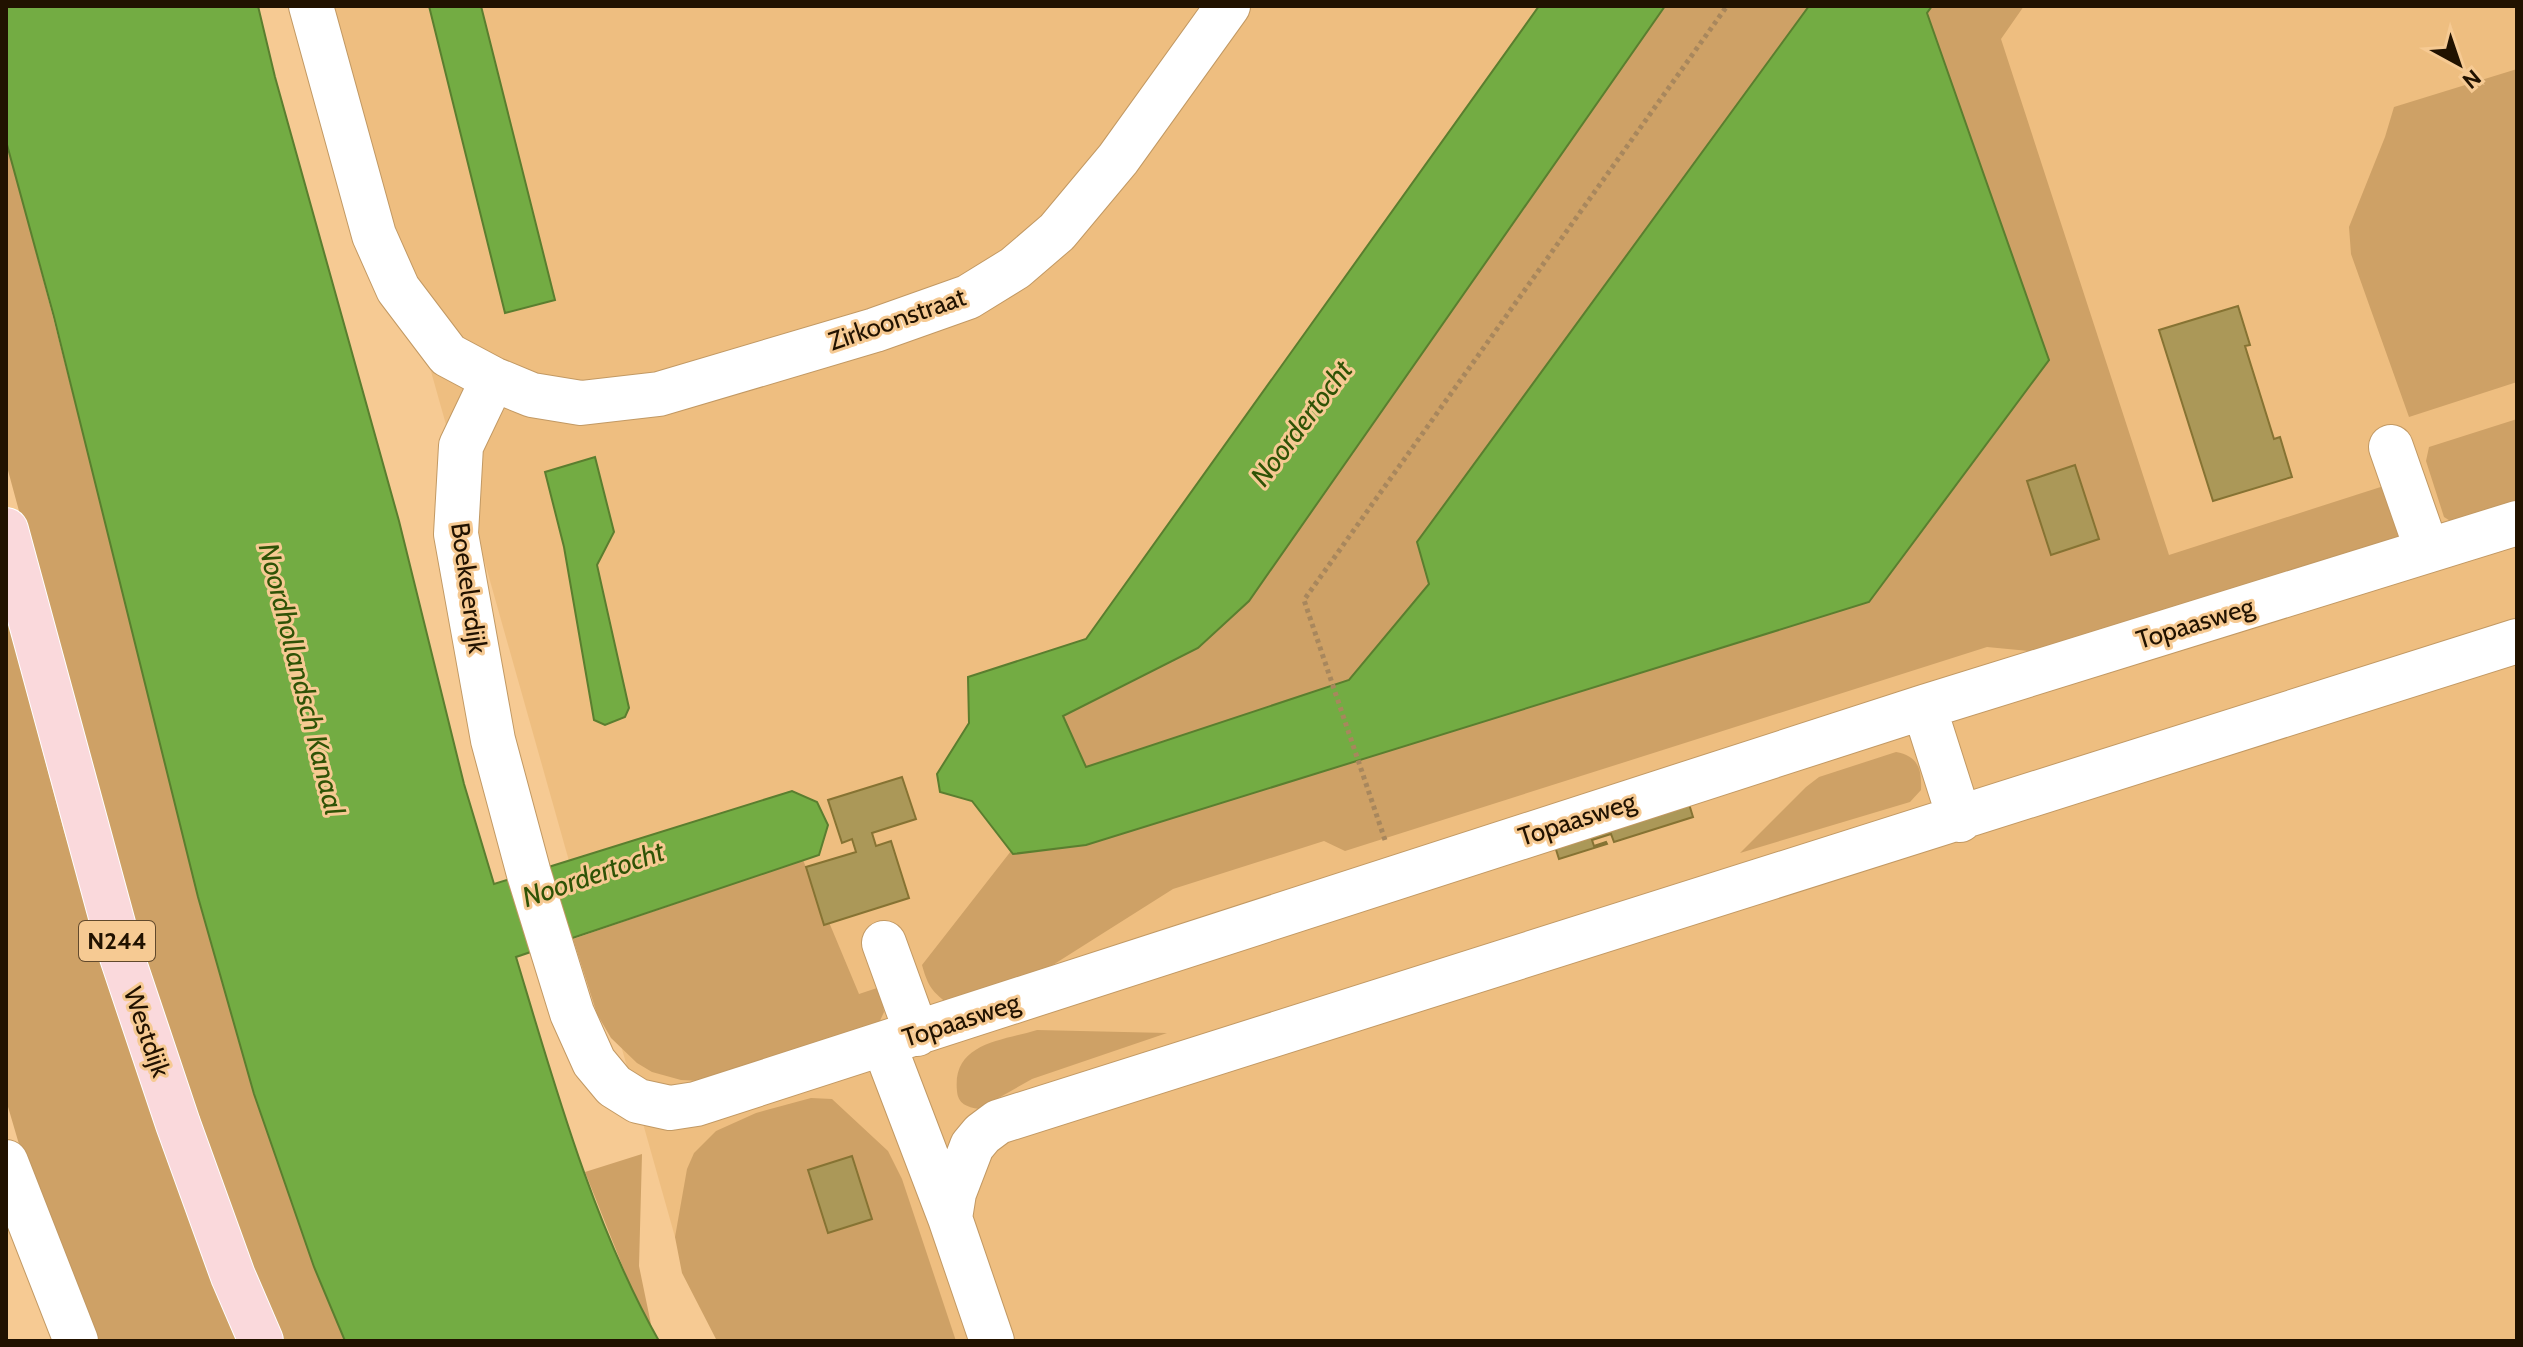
<svg xmlns="http://www.w3.org/2000/svg" width="2523" height="1347" viewBox="0 0 2523 1347" font-family="Cabin,sans-serif">
  <rect width="100%" height="100%" fill="#f6ca93"/>
  <!-- built -->
  <path fill="#eebe80" d="M328,6H2517V1341H731L675,1237Z"/>
  <!-- green -->
  <path fill="#cea166" d="M1665,6H1809L1417,542L1429,584L1349,680L1086,767L1062,716L1198,648L1249,601Z
    M1932,6H2024L2001,39L2169,555L2390,484L2405,532L2396,548L2061,654L1987,647L1345,851L1324,841L1173,889L1018,987L946,1002C931,991 927,983 922,965L1011,851L1014,854L1086,845L1869,602L1927,13Z
    M2517,69V382L2409,417L2351,254L2349,227L2385,137L2394,107Z
    M6,141C57,327 103,513 149,700C203,917 258,1134 345,1341H279L139,954L6,463Z
    M2517,419V509L2460,527L2444,517L2426,461L2429,447Z
    M6,614L64,831L146,1095L241,1341H97L21,1151L6,1100Z
    M1896,752C1918,756 1922,769 1921,790L1910,802L1740,853L1806,787L1819,777Z
    M803,860L859,994L880,987L884,1012L879,1023L719,1082L681,1080L652,1072L637,1063L611,1038L597,1014L573,939Z
    M1037,1030L1167,1033L1032,1079L979,1109C967,1107 958,1104 957,1091C952,1043 1001,1041 1037,1030Z
    M811,1098L832,1099L888,1151L902,1179L956,1341H717L682,1273L675,1237L687,1169L694,1153L716,1131L756,1113Z
    M642,1154L639,1266L652,1329L638,1305L585,1172Z"/>
  <!-- water -->
  <path fill="#73ac43" stroke="#5a7e2f" stroke-width="2" d="M6,6H258L275,77L399,521L464,784L494,884L792,791L817,802L828,825L819,855L516,957C554,1083 594,1227 659,1341H345L314,1267L254,1094L198,897L54,317L6,141Z
    M429,6H481L555,300L505,313Z
    M1539,6H1665L1249,601L1198,648L1063,716L1086,767L1349,680L1429,584L1417,542L1809,6H1932L1927,13L2049,360L1869,602L1086,845L1013,854L972,801L940,792L937,774L969,723L968,677L1086,639Z
    M595,457L614,532L597,565L629,708L625,717L605,725L594,720L564,547L545,472Z"/>
  <!-- building -->
  <path fill="#ab9858" stroke="#867333" stroke-width="2" d="M2238,306L2250,345L2245,346L2274,439L2280,437L2292,477L2213,501L2159,330Z
    M2075,465L2099,539L2051,555L2027,481Z
    M902,777L916,819L872,833L876,846L891,841L909,898L824,925L806,867L856,852L852,839L842,843L828,800Z
    M1686,794L1693,817L1614,842L1611,834L1592,840L1594,846L1606,842L1607,844L1559,859L1552,837Z
    M852,1156L872,1219L828,1233L808,1170Z"/>
  <g fill="none" stroke-linecap="round" stroke-linejoin="round">
    <defs>
      <path id="minor" d="M311,6L374,235L398,289L448,355L493,379L532,395L581,403L659,394L875,330L968,297L1015,268L1057,232L1118,159L1228,6
        M493,379L461,446L456,534L493,740L529,874L572,1013L594,1062L614,1086L638,1101L670,1108L696,1104L1924,707L2517,523
        M2391,447L2427,550
        M1924,707L1960,820
        M884,943L917,1034
        M884,1045L950,1218
        M6,1162L76,1341
        M992,1341L950,1218L954,1193L972,1146L982,1134L998,1122L2517,641"/>
      <path id="major" d="M6,530L122,957L178,1124L233,1276L261,1341"/>
    </defs>
    <!-- minor casing -->
    <use href="#minor" stroke="#c29963" stroke-width="46"/>
    <!-- major casing -->
    <use href="#major" stroke="#fff" stroke-width="46"/>
    <!-- path -->
    <path stroke="#a8875d" stroke-width="5" stroke-dasharray="4 4" stroke-linecap="butt" d="M1385,840L1304,600L1727,6"/>
    <!-- minor -->
    <use href="#minor" stroke="#fff" stroke-width="44"/>
    <!-- major -->
    <use href="#major" stroke="#fad9dc" stroke-width="44"/>
  </g>
  <g text-anchor="middle" stroke-width="6" stroke-linejoin="round" paint-order="stroke">
    <!-- shield labels -->
    <rect fill="#f6ca93" stroke="#61492c" stroke-width="2" x="79" y="921" width="76" height="40" rx="6"/>
    <g font-size="24" font-weight="bold" fill="#211200">
      <text x="117" y="949">N244</text>
    </g>
    <!-- street labels -->
    <g font-size="26" fill="#211200" stroke="#f6ca93">
      <text transform="translate(897 319) rotate(-19)" y="9">Zirkoonstraat</text>
      <text transform="translate(469 588) rotate(82)" y="9">Boekelerdijk</text>
      <text transform="translate(2195 623) rotate(-17)" y="9">Topaasweg</text>
      <text transform="translate(1577 819) rotate(-18)" y="9">Topaasweg</text>
      <text transform="translate(961 1020) rotate(-18)" y="9">Topaasweg</text>
      <text transform="translate(147 1032) rotate(71)" y="9">Westdijk</text>
    </g>
    <!-- water labels -->
    <g font-size="28" font-style="italic" fill="#2f5306" stroke="#f6ca93">
      <text transform="translate(1301 423) rotate(-53)" y="10">Noordertocht</text>
      <text transform="translate(302 679) rotate(76)" y="10">Noordhollandsch Kanaal</text>
      <text transform="translate(593 874) rotate(-19)" y="10">Noordertocht</text>
    </g>
  </g>
  <!-- border -->
  <rect width="2523" height="1347" fill="none" stroke="#211200" stroke-width="16"/>
  <!-- north arrow -->
  <g transform="translate(2459 64) rotate(140)" stroke="#f6ca93" stroke-width="6" paint-order="stroke">
  <path d="M0-6L14 30L0 20L-14 30Z" fill="#211200"/>
  <text y="-12" font-size="22" font-weight="bold" text-anchor="middle" fill="#211200">N</text>
  </g>
</svg>
